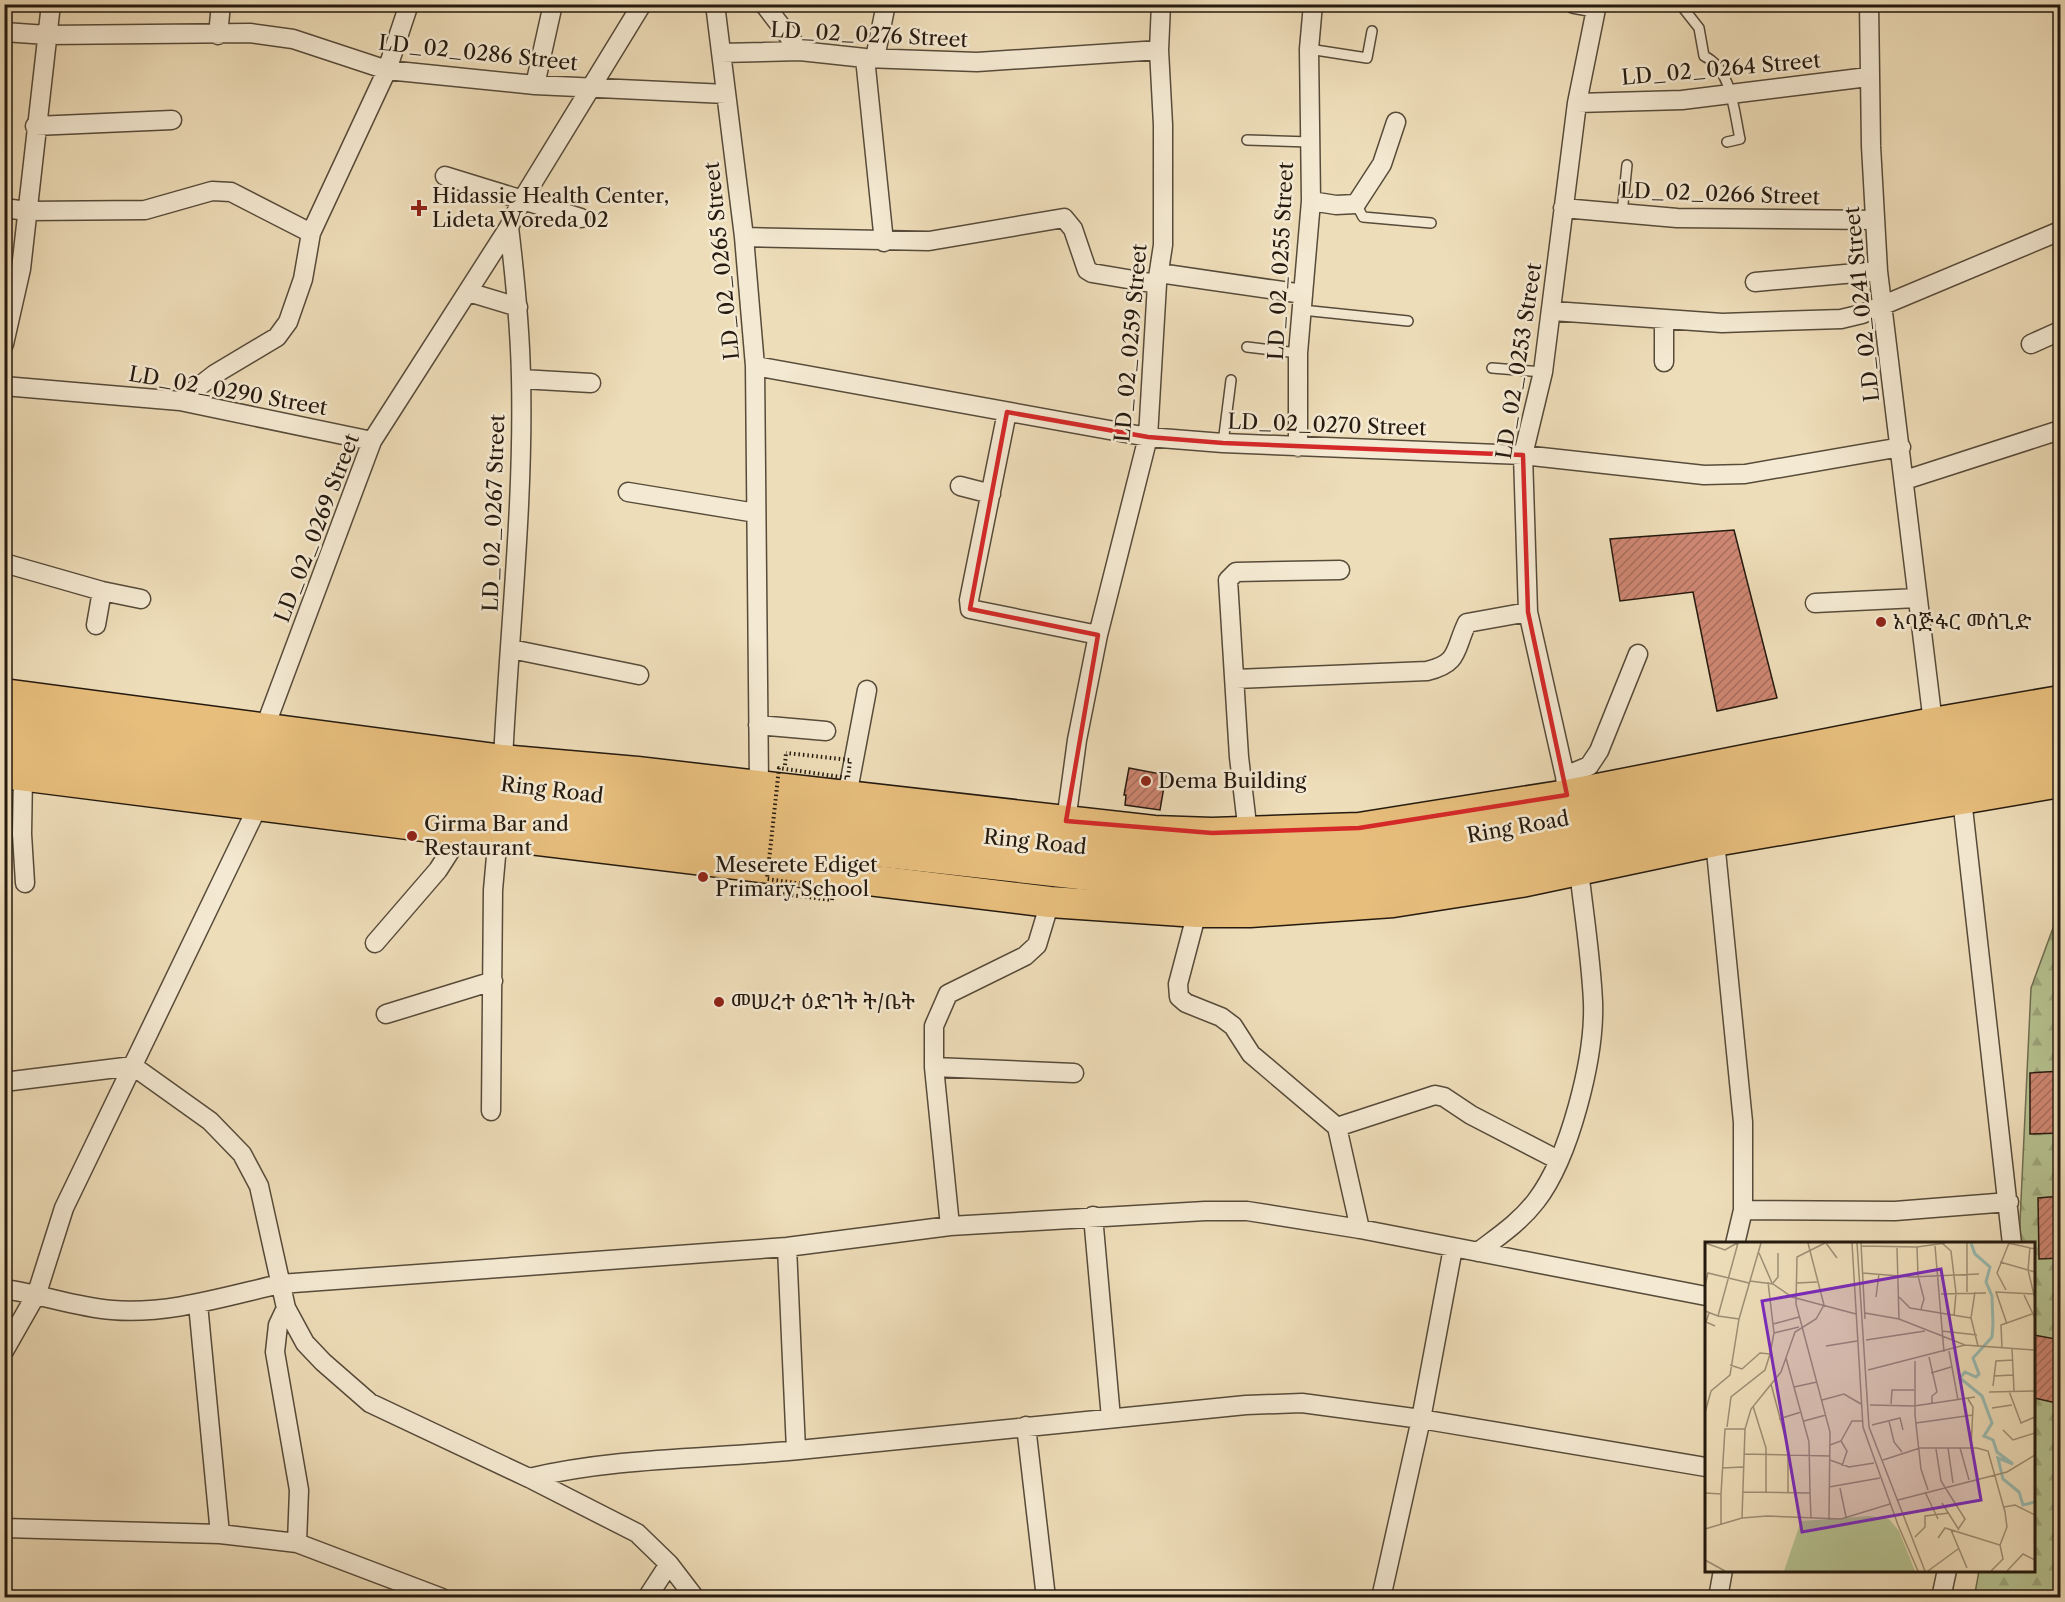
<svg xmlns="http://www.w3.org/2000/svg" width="2065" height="1602" viewBox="0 0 2065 1602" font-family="'Libre Caslon Text','Noto Serif Ethiopic',serif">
  <defs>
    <pattern id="forest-firs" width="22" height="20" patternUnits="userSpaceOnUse" patternTransform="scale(1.5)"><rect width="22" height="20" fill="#b6c291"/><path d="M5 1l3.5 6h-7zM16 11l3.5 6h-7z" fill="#9ca67c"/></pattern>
    <pattern id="building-hatch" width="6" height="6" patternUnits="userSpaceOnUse" patternTransform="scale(1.5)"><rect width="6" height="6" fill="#cf8773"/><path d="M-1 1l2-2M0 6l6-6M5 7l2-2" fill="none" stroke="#a86e5d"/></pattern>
  </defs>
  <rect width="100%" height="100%" fill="#eeddb9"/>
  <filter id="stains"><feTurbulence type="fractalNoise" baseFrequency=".00333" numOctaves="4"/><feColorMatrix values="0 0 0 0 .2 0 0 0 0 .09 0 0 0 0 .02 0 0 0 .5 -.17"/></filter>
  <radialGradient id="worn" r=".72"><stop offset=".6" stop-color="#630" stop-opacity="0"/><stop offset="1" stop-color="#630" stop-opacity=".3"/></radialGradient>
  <!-- forest -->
  <path fill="url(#forest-firs)" stroke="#6e6e50" stroke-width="1.5" d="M2060,909V1597L1982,1598L1975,1593L1979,1571L2034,1570V1244L2019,1243L2031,988Z"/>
  <!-- building -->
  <path fill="url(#building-hatch)" stroke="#251a0f" stroke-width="1.5" d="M1734,530L1777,698L1717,711L1693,592L1620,601L1610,539Z
    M1129,768L1166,775L1160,810L1125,805L1126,795H1124Z
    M2061,1071V1133L2030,1134V1073Z
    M2061,1196V1258L2039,1259L2038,1198Z
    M2034,1335L2061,1340V1404L2034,1398Z"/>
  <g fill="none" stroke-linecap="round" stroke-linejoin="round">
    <defs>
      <path id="service" d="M1680,4L1699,28L1704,56C1732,69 1734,112 1740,139L1727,142
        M1309,49L1367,58L1372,31
        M1247,140L1310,142
        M1356,204L1363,217L1431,223
        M1622,213L1627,165
        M1302,310L1408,321
        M1247,347L1298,353
        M1492,368L1543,372
        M1223,443L1231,380
        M2058,788L2060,811"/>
      <path id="minor" d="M715,4L744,237L755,366L759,786
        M764,4L800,51
        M1574,4L1596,8
        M1869,4L1871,146L1878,271L1933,723
        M4,32L47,35L250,33L293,39L387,70L535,85L726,94
        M218,35L221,4
        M721,53L800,51L865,58L977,62L1159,50
        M865,58L884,242
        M875,58L886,4
        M535,85L553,4
        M1577,103L1682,100L1868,77
        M35,126L172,120
        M445,176L581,218
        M1311,201L1336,205L1356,204L1382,164L1396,122
        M4,208L27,211L145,210L212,191L231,192L311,233
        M1563,208L1677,218L1875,220
        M744,237L929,241L1064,218L1073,229L1087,270L1092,273L1157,284
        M1159,273L1303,294
        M1755,282L1878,271
        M468,292L518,307
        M1553,311L1722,323L1841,319L1862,314L2060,231
        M4,344L21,269L51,4
        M2031,344L2060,331
        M1664,362V320
        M755,366L1148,437L1223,443L1523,455L1704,475L1745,474L1901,447
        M521,379L591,383
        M4,386L180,401L372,441
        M180,401L215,374L277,337L288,322L303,279L311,233L387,70L409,4
        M1007,412L969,600L970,609L1098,635
        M1298,447V353L1311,201L1309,49L1313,4
        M1905,480L2060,430
        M960,486L991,494
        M628,492L756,513
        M4,563L102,591L141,599
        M1815,603L1917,598
        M96,625L102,591
        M511,649L639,675
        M1236,679L1427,671C1460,663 1454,650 1467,623L1528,612
        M758,725L826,731
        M265,727L372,441L509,227L522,200L642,4
        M503,760C509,633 524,505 521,377C520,327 515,277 509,227
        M23,775L22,834L25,883
        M1565,776L1589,766L1599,751L1638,654
        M1567,795L1565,776L1528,612L1523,455L1543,372L1577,103L1597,4
        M847,796L867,690
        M1962,799L2012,1244
        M1066,821L1077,740L1098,635L1148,437L1157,284L1163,245V125L1159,50L1161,4
        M1248,833L1239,757L1228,580L1236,572L1340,570
        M1715,841L1743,1122V1210L1735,1244
        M1197,912L1178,984L1179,997L1186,1003L1221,1017L1233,1026L1251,1054L1337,1127L1360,1229
        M375,943L438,870L463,831
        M386,1014L493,981
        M934,1067L1074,1073
        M4,1082L133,1066L210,1121L242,1154L259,1186L286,1308L305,1343L323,1362L370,1403L529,1478L637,1533L669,1564L695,1598
        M491,1111L493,890L498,834
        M1337,1127L1435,1095L1444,1097L1471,1115L1558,1160
        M1743,1210L1895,1211L2009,1202
        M1093,1216L1111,1418
        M950,1226L934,1067V1026L948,994L1025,956L1037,945L1050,902
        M787,1247L796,1450
        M1478,1252C1499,1236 1520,1222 1536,1201C1570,1157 1595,1057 1593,1002C1591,958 1584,914 1579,871
        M4,1289C41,1294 75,1307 112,1310C167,1315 227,1296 280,1284L787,1247L950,1226L1205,1211H1247L1360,1229L1706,1296
        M198,1304L220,1534
        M286,1308L278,1325L275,1352L299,1490L297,1543
        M4,1351L37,1293L64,1208L259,804
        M1026,1426L1046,1598
        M529,1478C618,1457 709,1459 799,1450C948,1435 1097,1420 1246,1405L1302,1403L1421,1419L1706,1467
        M4,1528L220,1534L297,1543L442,1598
        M647,1598L669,1564
        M1381,1598L1421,1419L1453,1248
        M1718,1598L1723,1570
        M1941,1598L1947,1570"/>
      <path id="primary" d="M4,694L503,760L637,772L1154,831L1212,833L1359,828L1567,795L1933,723L2060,701
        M4,773L463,831L1050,902L1197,912H1250L1393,902L1521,882L1715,841L2060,782"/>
      <path id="trunk" d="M4,724L654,802L1174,858C1335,864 1492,833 1650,803C1787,777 1924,753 2060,727
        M4,750L248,780L1170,883C1323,894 1460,864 1610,837C1760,810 1910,783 2060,756"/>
    </defs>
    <!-- service casing -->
    <use href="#service" stroke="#574b3a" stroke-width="12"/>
    <!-- minor casing -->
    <use href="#minor" stroke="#574b3a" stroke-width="21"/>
    <!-- primary casing -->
    <use href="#primary" stroke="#251a0f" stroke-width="33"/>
    <!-- trunk casing -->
    <use href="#trunk" stroke="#251a0f" stroke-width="34"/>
    <!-- path -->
    <path stroke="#251a0f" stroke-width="4" stroke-dasharray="1.5 3" stroke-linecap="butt" d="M785,765L786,753"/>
    <!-- service -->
    <use href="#service" stroke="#f4e9d2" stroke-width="9"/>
    <!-- minor -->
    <use href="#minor" stroke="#f4e9d2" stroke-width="18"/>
    <!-- primary -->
    <use href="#primary" stroke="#e7be7c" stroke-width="30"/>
    <!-- trunk -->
    <use href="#trunk" stroke="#e7be7c" stroke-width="32"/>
    <!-- path-bridge -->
    <path stroke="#251a0f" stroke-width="4" stroke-dasharray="1.5 3" stroke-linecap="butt" d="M765,892L832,900L833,888L767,879L779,768L848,778L850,760L786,753"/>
  </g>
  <!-- marked area -->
  <path fill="none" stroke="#d62828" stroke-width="4.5" stroke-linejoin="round" d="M1007,412L1148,437L1223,443L1523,455L1528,612L1567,795L1359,828L1212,833L1066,821L1098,635L970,609Z"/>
  <!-- markers -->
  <g fill="#8f2418" stroke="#f4e9d2" stroke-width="2">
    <path d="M416 199h6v6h6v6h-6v6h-6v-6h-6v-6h6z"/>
    <circle cx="1881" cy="622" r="6"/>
    <circle cx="1146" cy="781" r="6"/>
    <circle cx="412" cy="836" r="6"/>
    <circle cx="703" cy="877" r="6"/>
    <circle cx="719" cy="1002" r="6"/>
  </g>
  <g text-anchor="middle" stroke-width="5" stroke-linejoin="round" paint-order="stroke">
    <!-- street labels -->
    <g font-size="21" fill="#251a0f" stroke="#f4e9d2">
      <text transform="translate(869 35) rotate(3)" y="7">LD_02_0276 Street</text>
      <text transform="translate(478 53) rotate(6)" y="7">LD_02_0286 Street</text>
      <text transform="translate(1721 69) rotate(-5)" y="7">LD_02_0264 Street</text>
      <text transform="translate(1720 194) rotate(2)" y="7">LD_02_0266 Street</text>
      <text transform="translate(722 261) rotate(-96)" y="7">LD_02_0265 Street</text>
      <text transform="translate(1281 261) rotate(-87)" y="7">LD_02_0255 Street</text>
      <text transform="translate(1862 304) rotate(-96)" y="7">LD_02_0241 Street</text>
      <text transform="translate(1131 343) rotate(-85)" y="7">LD_02_0259 Street</text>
      <text transform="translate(1519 361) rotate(-81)" y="7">LD_02_0253 Street</text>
      <text transform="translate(228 391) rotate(10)" y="7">LD_02_0290 Street</text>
      <text transform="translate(1327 425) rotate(2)" y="7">LD_02_0270 Street</text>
      <text transform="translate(494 513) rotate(-88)" y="7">LD_02_0267 Street</text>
      <text transform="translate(317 528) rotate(-69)" y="7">LD_02_0269 Street</text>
      <text transform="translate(552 790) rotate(7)" y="7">Ring Road</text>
      <text transform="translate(1518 827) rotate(-10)" y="7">Ring Road</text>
      <text transform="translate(1035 842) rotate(6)" y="7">Ring Road</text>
    </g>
    <!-- poi labels -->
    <g font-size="21" fill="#251a0f" stroke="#f4e9d2" text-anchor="start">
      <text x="432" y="203">Hidassie Health Center,<tspan x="432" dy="24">Lideta Woreda 02</tspan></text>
      <text x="1893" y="629">አባጅፋር መስጊድ</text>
      <text x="1158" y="788">Dema Building</text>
      <text x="424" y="831">Girma Bar and<tspan x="424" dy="24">Restaurant</tspan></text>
      <text x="715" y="872">Meserete Ediget<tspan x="715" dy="24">Primary School</tspan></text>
      <text x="731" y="1009">መሠረተ ዕድገት ት/ቤት</text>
    </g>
  </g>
  <!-- overview -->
  <g transform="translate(1705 1242)">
    <rect width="330" height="330" fill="#eeddb9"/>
    <path d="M165,274L184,277L194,289L210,329H79L96,279Z" fill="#b6c291"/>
    <path fill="none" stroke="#99bbb1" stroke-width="3" d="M266,1L270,12L285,25L281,40L287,54L288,82L287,95L268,116L274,132L271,135L260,130L255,136L277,154L287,181L279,194L288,198L292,210L308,222L293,216L298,237L314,250L318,263L330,260"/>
    <path fill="none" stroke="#9e8f75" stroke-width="1.5" d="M0,1L20,8L32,1M120,1L92,15L91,62L125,190L124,278M121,1L132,16M147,1L158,185L193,283L213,329M152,1L164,185L220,329M156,1L160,77M262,1V50M303,1L330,7M238,2L246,9L251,51L249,74M156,4L212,5L240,1M230,4L239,110M212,5L213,34L219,57L216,67M325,5L323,28L330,57M192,6L194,77M54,11L67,41M295,20L330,30M158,31L206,35L274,32M45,39L68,42L87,55L151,72M68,41L73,35V11M92,41L112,40M0,43L3,31L44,41M301,48L292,31L304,1M270,50L266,76L273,104M236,52L281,51M319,53L330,76M171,55L174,32M194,55L205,66L266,76M0,69L13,74L33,1M4,71L1,80L10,84M160,71L194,77L260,103L330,108M13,74L34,77M68,82L94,75M302,82L291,50L330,52M237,89L272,93M69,91L94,85M161,98L220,89M121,104L152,99M297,106L296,83L327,72M307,106L309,149M244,109L253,158M224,115L232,150L227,154V162M81,116L104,200L105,251M210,119V173L216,227L223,248M25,123L37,127L55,111L65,112L69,91L63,40M163,128L260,103M226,131L246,125M289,134L308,133M66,142L83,206V251M288,144L291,119L308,118M89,145L112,140M304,149L316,181L330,175M284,150L330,149M263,157L268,165L266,206M117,158L139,152L156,162M186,162L187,148H209M165,163L209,164L270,155M48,164L61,206V250M287,166L307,163M0,171L6,149L25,133L34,77L56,1M74,177L96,170M99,179L121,173M184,179L189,200L197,210M211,181L268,173M167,183L195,176L198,188M22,185L26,155L60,128L65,112M298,188L308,198L330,191M136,199L142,209L137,224M125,203L136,199L147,179H157M243,206L248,241M255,206L264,238M231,207L236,239L260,277L254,286M39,212L125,214M125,218L144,225L169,221M178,218L215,206H272L283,209L300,270L302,285L295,303M17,226L38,225M124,245L175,236M135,246L141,275M38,250L105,251L106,276M220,250L233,277M0,251L16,252L20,187H40M193,258L302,230L330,213M237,261L254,288M299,265L310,263L330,273M37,276L40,187L46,167L76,130L90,90L111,77L119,63L103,1M16,282V252M0,287L37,276L62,274L136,277L185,262M246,288L262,326M210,295L220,285V274L244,271M233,296L240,286L295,303L298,317L286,329M0,318L20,329M223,329L253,307M302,329L318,312L330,318"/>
    <path fill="#7b2cbf" fill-opacity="0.15" stroke="#7b2cbf" stroke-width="3" d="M236,27L276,258L97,290L57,59Z"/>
    <rect width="330" height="330" fill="none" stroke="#251a0f" stroke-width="3"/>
  </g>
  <!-- margin -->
  <rect width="2065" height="1602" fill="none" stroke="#eeddb9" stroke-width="24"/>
  <rect x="6" y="6" width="2053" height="1590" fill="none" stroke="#251a0f" stroke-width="3"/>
  <rect x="12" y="12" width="2041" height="1578" fill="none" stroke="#251a0f" stroke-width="1.5"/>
  <rect width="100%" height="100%" filter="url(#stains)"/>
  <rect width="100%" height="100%" fill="url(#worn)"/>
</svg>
